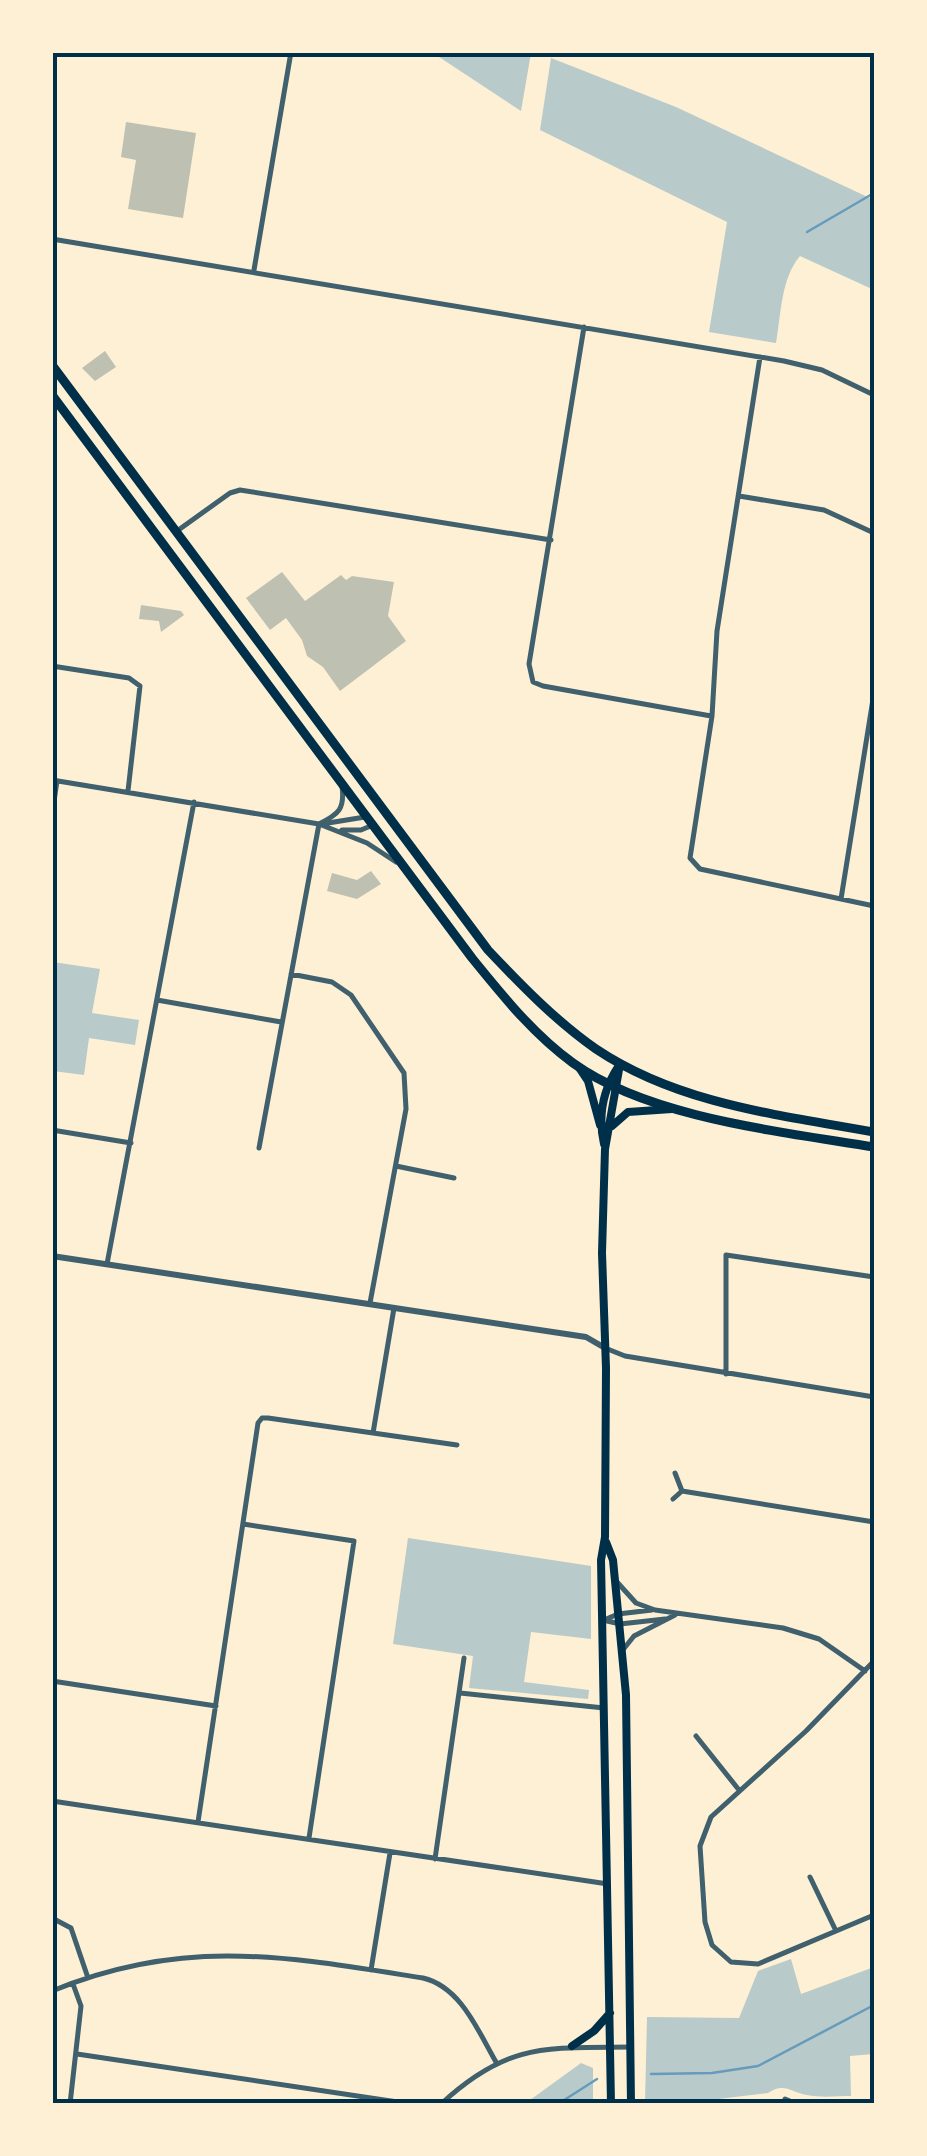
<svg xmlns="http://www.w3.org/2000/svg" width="927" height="2156" viewBox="0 0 927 2156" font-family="'PT Sans',sans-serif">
  <rect width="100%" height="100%" fill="#fdf0d5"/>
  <!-- green -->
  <path fill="#b9caca" d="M433,53H531L521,111Z
    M551,58L676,107L874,200V290L800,256C781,278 781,315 776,343L709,332L727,222L540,130Z
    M53,962L100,969L92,1013L139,1020L135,1045L89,1038L84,1075L53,1071Z
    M408,1538L591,1566V1639L531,1632L524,1682L589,1690L588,1699L469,1688L473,1656L393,1644Z
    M791,1959L801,1994L874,1967V2054L850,2056L851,2096C837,2096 821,2098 807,2095C790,2092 785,2082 768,2093L685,2103H645L647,2017L739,2018L758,1971Z
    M581,2063L593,2068V2103H526Z"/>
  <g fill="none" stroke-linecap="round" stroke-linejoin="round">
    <!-- stream -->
    <path stroke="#669bbc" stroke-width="2.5" d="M807,232L874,193
      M651,2074L712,2073L758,2066L874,2005
      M558,2104L597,2079"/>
  </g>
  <!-- building -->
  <path fill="#bec0b2" d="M126,122L196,133L183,218L128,209L136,160L121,157Z
    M105,351L116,367L95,381L82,368Z
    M282,572L305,601L341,575L346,580L352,576L394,582L388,616L406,641L340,691L323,667L307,656L302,640L286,618L270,630L246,598Z
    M141,605L181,611L184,615L161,632L159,621L139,619Z
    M371,871L381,884L357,899L327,891L332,873L357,880Z"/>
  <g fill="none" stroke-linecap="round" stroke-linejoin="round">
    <!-- minor -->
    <path stroke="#3f606c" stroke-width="5" d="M52,239L784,361L822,370L874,395
      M254,270L291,52
      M584,327L529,664L533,682L543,686L711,716
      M760,357L717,631L712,716L690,858L700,869L874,906
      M739,496L824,510L874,533
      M177,531L230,493L240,490L551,540
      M52,666L129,678L140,686L128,791
      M52,780L319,824L367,843L396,862
      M52,815L57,781
      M319,824C339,814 345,809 342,786
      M322,824L365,817
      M342,830H361L373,825
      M841,899L874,693
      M291,974L332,982L351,995L404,1073L406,1109L370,1303
      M157,1000L281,1022
      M52,1130L131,1143
      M259,1148L319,824
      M396,1166L454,1178
      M107,1264L194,802
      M605,1348L625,1356L874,1397
      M726,1374V1255L874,1277
      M373,1433L394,1308
      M675,1473L682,1491
      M673,1499L682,1491L874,1522
      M243,1524L354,1541L309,1838
      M617,1582L636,1603L655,1610L783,1628L819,1639L865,1671
      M603,1620L620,1624L665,1619
      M604,1620L618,1614L652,1610
      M622,1651L634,1636L675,1615
      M874,1661L806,1731L711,1817L700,1846L705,1922L712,1945L731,1962L758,1964L874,1915
      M52,1681L216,1706
      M460,1693L604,1708
      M696,1736L739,1790
      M52,1801L608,1884
      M198,1822L258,1423L262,1418H268L457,1445
      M435,1859L464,1658
      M810,1877L836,1931
      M52,1918L71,1928L87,1975
      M371,1970L390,1853
      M52,1991C184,1936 289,1957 423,1978C461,1987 478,2031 496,2062
      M77,2054L411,2104
      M785,2099L797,2104
      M70,2104L81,2006L73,1984
      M441,2104C508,2042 546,2048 631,2047"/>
    <!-- tertiary -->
    <path stroke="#3f606c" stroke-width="6" d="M52,1256L586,1337L605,1348"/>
    <!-- secondary -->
    <path stroke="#003049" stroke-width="8" d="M580,1069L588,1081L600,1125
      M612,1126L628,1112L672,1109
      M604,1144C598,1117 603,1090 618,1067
      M606,1542L613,1560L626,1695L631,2104
      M572,2046L594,2031L610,2013
      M611,2104L601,1560L605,1537L606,1368L602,1253L605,1149L620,1064"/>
    <!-- primary -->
    <path stroke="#003049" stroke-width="9" d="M52,365L488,950C522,986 556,1021 596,1049C678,1104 779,1115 874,1132
      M52,395L472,958C503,996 533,1034 573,1063C649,1118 783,1132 874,1147"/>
  </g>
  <!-- border -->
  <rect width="927" height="2156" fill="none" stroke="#fdf0d5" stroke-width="110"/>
  <rect x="55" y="55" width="817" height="2046" fill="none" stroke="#003049" stroke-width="4"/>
</svg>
